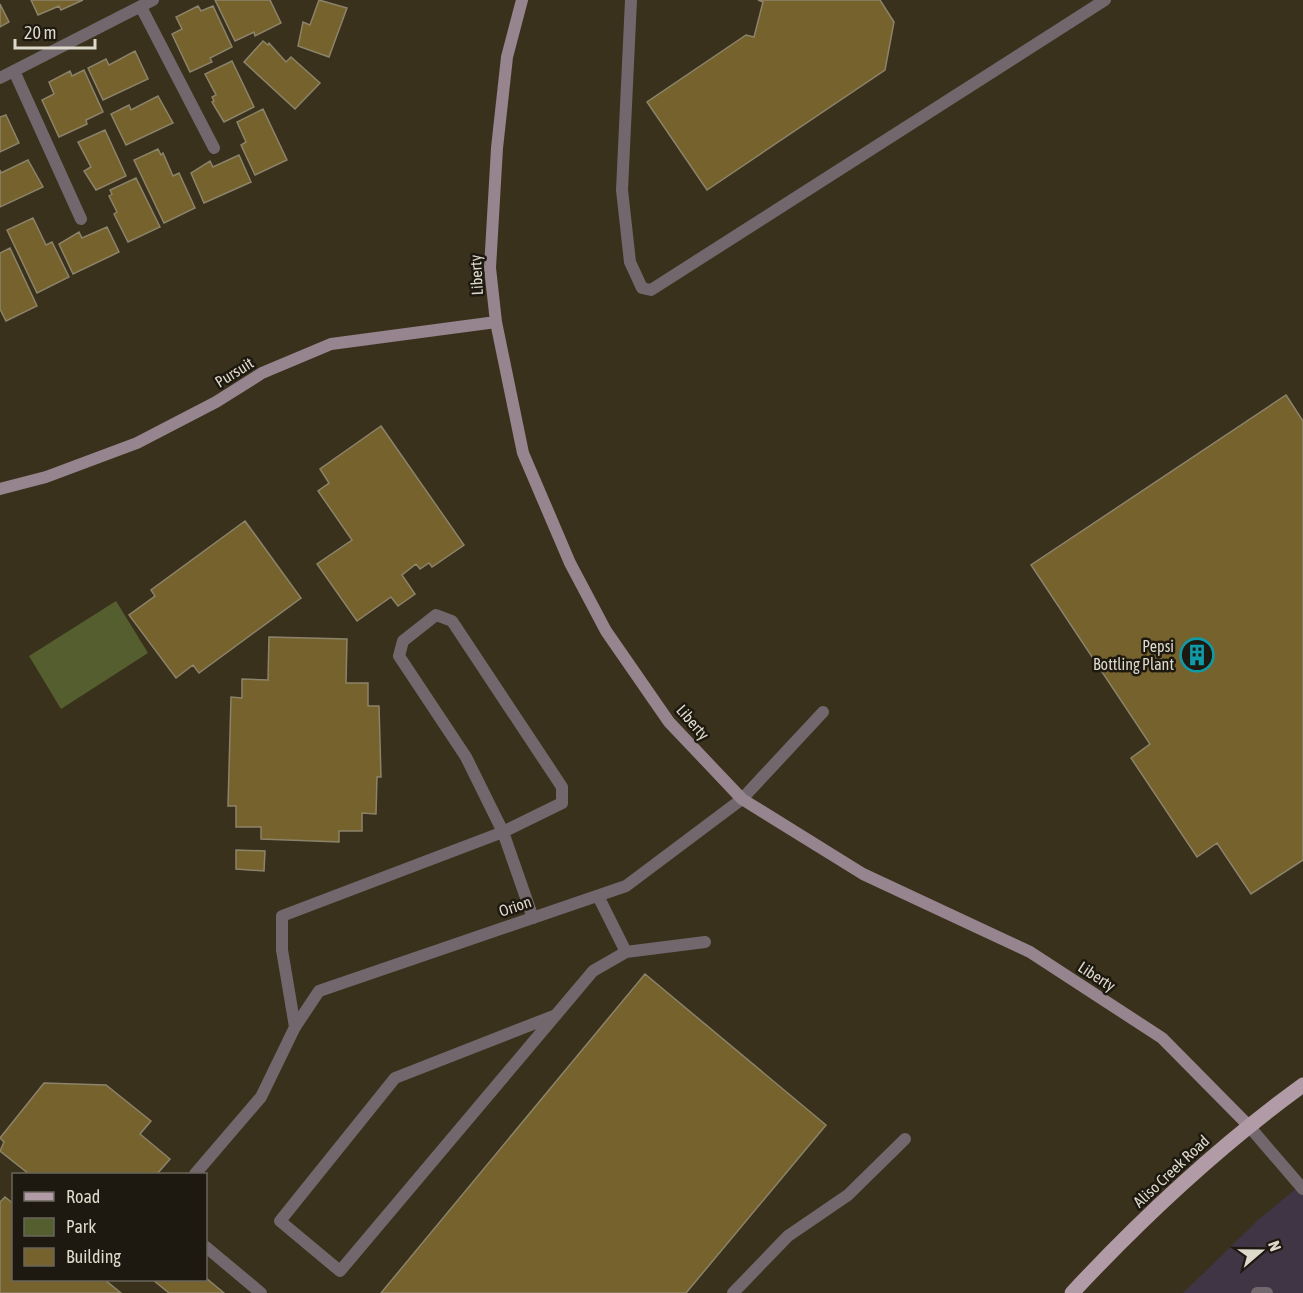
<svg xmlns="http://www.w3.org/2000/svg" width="1303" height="1293" viewBox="0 0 1303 1293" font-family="'Asap Condensed',sans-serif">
  <rect width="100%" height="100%" fill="#39311b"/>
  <!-- commercial -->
  <path fill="#3f3544" d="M1303,1183V1293H1183L1259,1219Z"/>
  <!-- green -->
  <path fill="#555e2f" d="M116,601L148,653L61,709L29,656Z"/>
  <!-- building -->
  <path fill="#76622c" stroke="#8c836b" stroke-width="1.5" d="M31,0H83L61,10L59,6L38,15Z
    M215,0H270L281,23L255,36L254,32L235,41Z
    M319,0L347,8L329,57L298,46L303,22L310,25Z
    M758,0H880L894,22L885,70L707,190L647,102L746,35L754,37L763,2Z
    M0,4L9,22L0,27Z
    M198,6L201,11L213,6L232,47L210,58L212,62L190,72L172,34L182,29L176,17Z
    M263,41L268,45L269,43L286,62L291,57L320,83L295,109L244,62Z
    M135,51L148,79L103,100L88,68L106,59L109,65Z
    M232,61L254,107L224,122L212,102L214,101L212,97L216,95L205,74Z
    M84,70L103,112L86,120L87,124L59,137L42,100L54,94L49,82L70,71L72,76Z
    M158,96L173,123L126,145L111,114L129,105L131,110Z
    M263,109L287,160L255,175L241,145L246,142L237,122Z
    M6,115L19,143L0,152V117Z
    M105,130L126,176L96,190L84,171L91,167L78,142Z
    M158,149L161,155L163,153L173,176L179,173L195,208L164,223L134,160Z
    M239,155L251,182L204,203L191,173L210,161L213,167Z
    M28,160L43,187L0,207V170L1,173Z
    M136,178L160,227L128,242L114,214L117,212L109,196L112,194L110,190Z
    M33,218L46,245L52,242L69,277L37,293L7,230Z
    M107,227L119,252L73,274L59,244L79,232L82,238Z
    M10,248L37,306L6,321L0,309V253Z
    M1286,395L1303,421V860L1251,894L1217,843L1197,857L1131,758L1150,744L1031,565Z
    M381,426L464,545L432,567L429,563L420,569L416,564L402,575L415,594L398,606L391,597L357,621L317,564L352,540L318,491L329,483L320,469Z
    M245,521L301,598L199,673L193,665L176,678L129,615L155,596L151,590Z
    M269,637L347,639L346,683H368V706H379L381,777H377L376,814L362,813V831H339V842L261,839V827H236V806H228L231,697L242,698V679L268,680Z
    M236,850L265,851L264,871L236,869Z
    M645,974L826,1125L686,1293H381Z
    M44,1083L106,1085L151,1121L140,1134L170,1159L157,1174H29L0,1151L4,1142L0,1138Z
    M5,1197L14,1204V1280H105L121,1293H0V1202Z
    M206,1278L224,1293H169L153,1280Z"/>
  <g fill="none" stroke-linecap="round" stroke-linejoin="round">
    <!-- lane -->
    <path stroke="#72676d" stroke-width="12" d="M631,0L622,190L630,262L642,288L651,290L1105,0
      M141,7L214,148
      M14,71L81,219
      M436,615L452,621L562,787V803L503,832L466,757L399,656L403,641Z
      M742,799L823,712
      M598,896L626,952L705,942
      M556,1015L395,1078L280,1221L340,1271L593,971L626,952
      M1248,1125L1303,1189
      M195,1174L261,1097L295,1027L282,950V916L503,832L533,918
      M206,1247L261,1293
      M733,1293L788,1236L848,1195L905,1139
      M1257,1293H1267"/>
    <!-- street -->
    <path stroke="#72676d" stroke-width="12" d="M0,78L153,0
      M295,1027L319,991L626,886L742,799"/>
    <!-- secondary -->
    <path stroke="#96848e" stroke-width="12" d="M522,0L507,57L497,148L490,268L496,322L523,453L570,563L606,631L669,722L742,799L863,874L1030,952L1162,1038L1248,1125
      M0,489L46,477L137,443L216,402L262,373L331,344L496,322"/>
    <!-- primary -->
    <path stroke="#b19ba7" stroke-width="15" d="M1072,1293C1143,1217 1219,1146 1303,1085"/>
  </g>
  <!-- icons -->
  <defs>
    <symbol id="building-ring" viewBox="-11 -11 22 22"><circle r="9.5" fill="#1d1910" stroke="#0f9aa8" stroke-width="1.5"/><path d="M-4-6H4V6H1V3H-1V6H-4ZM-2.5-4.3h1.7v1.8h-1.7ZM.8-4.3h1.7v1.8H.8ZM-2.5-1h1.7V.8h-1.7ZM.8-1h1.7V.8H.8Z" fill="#0f9aa8"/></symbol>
  </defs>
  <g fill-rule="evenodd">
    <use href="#building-ring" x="1178" y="636" width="38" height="38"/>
  </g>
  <g text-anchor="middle" stroke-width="5" stroke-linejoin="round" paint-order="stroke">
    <!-- street labels -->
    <g font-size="16" fill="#ddd9cb" stroke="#1d1910">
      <text transform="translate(476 275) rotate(-93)" y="6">Liberty</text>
      <text transform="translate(234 372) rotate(-32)" y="6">Pursuit</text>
      <text transform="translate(693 722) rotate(49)" y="6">Liberty</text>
      <text transform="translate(515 906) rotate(-19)" y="6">Orion</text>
      <text transform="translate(1097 976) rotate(33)" y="6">Liberty</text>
      <text transform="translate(1171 1171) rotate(-43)" y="6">Aliso Creek Road</text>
    </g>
    <!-- poi labels -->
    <g font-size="16" fill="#ddd9cb" stroke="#1d1910" text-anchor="end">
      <text x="1174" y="652">Pepsi<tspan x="1174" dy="18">Bottling Plant</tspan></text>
    </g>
  </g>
  <!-- legend -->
  <rect x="12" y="1173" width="195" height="108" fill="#1d1910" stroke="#6a665b" stroke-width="1.5"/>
  <rect x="24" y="1192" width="30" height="9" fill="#b19ba7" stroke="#6a665b" stroke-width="1.5"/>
  <text x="66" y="1203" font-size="18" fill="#ddd9cb">Road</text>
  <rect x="24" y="1218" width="30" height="18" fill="#555e2f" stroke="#6a665b" stroke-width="1.5"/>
  <text x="66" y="1233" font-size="18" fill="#ddd9cb">Park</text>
  <rect x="24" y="1248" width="30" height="18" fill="#76622c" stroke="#6a665b" stroke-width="1.5"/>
  <text x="66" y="1263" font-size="18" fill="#ddd9cb">Building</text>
  <!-- north arrow -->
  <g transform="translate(1261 1251) rotate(70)" stroke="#1d1910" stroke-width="4.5" paint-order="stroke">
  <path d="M0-4.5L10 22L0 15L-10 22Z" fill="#ddd9cb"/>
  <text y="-9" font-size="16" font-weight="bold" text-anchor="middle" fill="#ddd9cb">N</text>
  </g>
  <!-- scale -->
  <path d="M15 39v9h80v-9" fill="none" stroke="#ddd9cb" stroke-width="3"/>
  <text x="24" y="39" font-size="18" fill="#ddd9cb" stroke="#1d1910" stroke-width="4.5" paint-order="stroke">20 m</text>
</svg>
